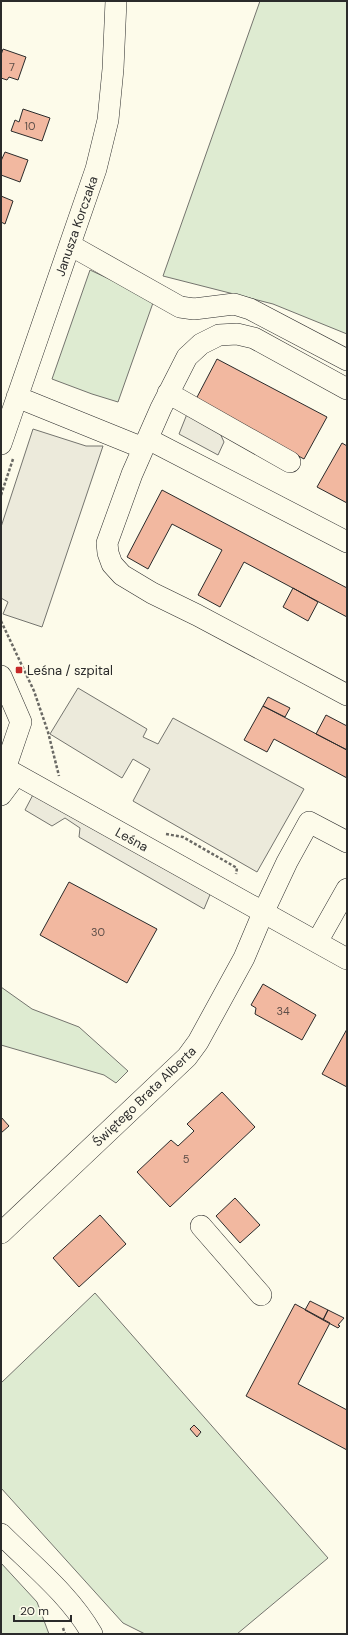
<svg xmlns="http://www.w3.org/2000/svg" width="348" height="1635" viewBox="0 0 348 1635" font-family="'DM Sans',sans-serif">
  <rect width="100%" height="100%" fill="#fdfbea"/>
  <!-- green -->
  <path fill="#deebd1" stroke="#74746e" d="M260,1H347V334L273,304L163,276Z
    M90,270L154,300L118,402L92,394L52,379Z
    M1,987L32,1009L79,1027L128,1071L116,1083L104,1075L1,1045Z
    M95,1293L328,1558L237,1634H145L123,1623L1,1488V1383Z
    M1,1563L37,1602L49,1634H1Z"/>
  <!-- parking -->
  <path fill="#eceadb" stroke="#74746e" d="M187,414L219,431L224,442L218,455L179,434Z
    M33,429L86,446H103L42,627L3,614L8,602L1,598V527Z
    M78,688L147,729L143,737L158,744L173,718L304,789L257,872L133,801L150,769L133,759L122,778L50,734Z
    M37,787L214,885L204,909L79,837L80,828L65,818L52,826L25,810Z"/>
  <!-- building -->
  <path fill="#f2b8a0" stroke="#2b2b2b" d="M3,49L26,57L18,80L9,77L7,80L1,78V55Z
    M23,109L50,118L42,141L11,131L15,120L19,122Z
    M5,152L28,160L20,182L1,175V161Z
    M1,196L13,201L5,224L1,222Z
    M217,359L327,417L304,459L195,401Z
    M342,443L347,446V503L317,487Z
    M162,490L347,588V617L244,562L220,607L198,595L222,550L172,524L148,569L127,557Z
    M293,588L318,602L308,621L283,607Z
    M268,697L290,708L285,717L263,706Z
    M263,706L347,750V778L274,739L267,752L244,740Z
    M326,715L347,726V750L316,734Z
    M69,882L157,929L127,983L40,935Z
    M263,984L316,1015L302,1040L255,1014L256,1008L251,1005Z
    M347,1029V1087L322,1074Z
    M222,1092L255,1127L170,1207L137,1172L171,1140L178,1146L194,1131L187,1124Z
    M1,1117L9,1126L1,1133Z
    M235,1198L260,1225L240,1243L216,1216Z
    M100,1215L126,1244L79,1287L53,1258Z
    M310,1301L328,1310L323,1320L305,1310Z
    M295,1304L330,1323L298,1384L347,1410V1450L246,1396Z
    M328,1310L344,1318L338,1325L340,1326L338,1328L323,1320Z
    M194,1425L201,1432L197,1437L190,1429Z"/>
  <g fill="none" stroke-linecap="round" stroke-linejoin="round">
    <defs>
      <path id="minor" d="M70,245L180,307L194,309L234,304L250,309L347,360
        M347,389L254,338L237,334L219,335L201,344L187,357L161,408L132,474L107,543L108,553L112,564L122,575L152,593L197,615L347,695
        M168,393L290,462
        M17,397L143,448
        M148,439L347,542
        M1,444L96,169L108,120L113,69L116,1
        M1,676L21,722L5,769
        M1,766L347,959
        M1,795L16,775
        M317,942L347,889
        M201,1226L261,1295
        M1,1233L187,1057L198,1042L244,958L263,913L287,862L309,822L347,842
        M1,1534C32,1565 70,1595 92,1634"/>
    </defs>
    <!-- minor casing -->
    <use href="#minor" stroke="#2b2b2b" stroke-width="22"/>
    <!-- path -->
    <path stroke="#6a6964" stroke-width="2.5" stroke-dasharray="3 2" stroke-linecap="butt" d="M1,495L13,459
      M1,621L34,691L48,732L59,776
      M166,834L183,837L237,868L236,874
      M63,1628L65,1634"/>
    <!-- minor -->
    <use href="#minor" stroke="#fdfbea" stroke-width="21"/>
  </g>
  <!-- markers -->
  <rect fill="#c62828" stroke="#fdfbea" stroke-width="1.5" x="15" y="666" width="8" height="8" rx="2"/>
  <g text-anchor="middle" stroke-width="3" stroke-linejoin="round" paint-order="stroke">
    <!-- number labels -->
    <g font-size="11" fill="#5d4e48">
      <text x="12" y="71">7</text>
      <text x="30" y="130">10</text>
      <text x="98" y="936">30</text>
      <text x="283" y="1015">34</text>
      <text x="186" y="1163">5</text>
    </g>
    <!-- street labels -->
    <g font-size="13" fill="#2b2b2b" stroke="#fdfbea">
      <text transform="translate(76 226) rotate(-71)" y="5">Janusza Korczaka</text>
      <text transform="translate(132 839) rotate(29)" y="5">Leśna</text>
      <text transform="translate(144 1096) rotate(-44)" y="5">Świętego Brata Alberta</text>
    </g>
    <!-- poi labels -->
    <g font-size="13" fill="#2b2b2b" stroke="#fdfbea" text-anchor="start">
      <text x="27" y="675">Leśna / szpital</text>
    </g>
  </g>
  <!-- border -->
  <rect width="348" height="1635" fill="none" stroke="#2b2b2b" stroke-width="4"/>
  <!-- scale -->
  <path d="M14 1615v6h57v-6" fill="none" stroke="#2b2b2b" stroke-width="2"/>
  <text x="20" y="1615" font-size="12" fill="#2b2b2b" stroke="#fdfbea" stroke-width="3" paint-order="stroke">20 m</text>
</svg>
